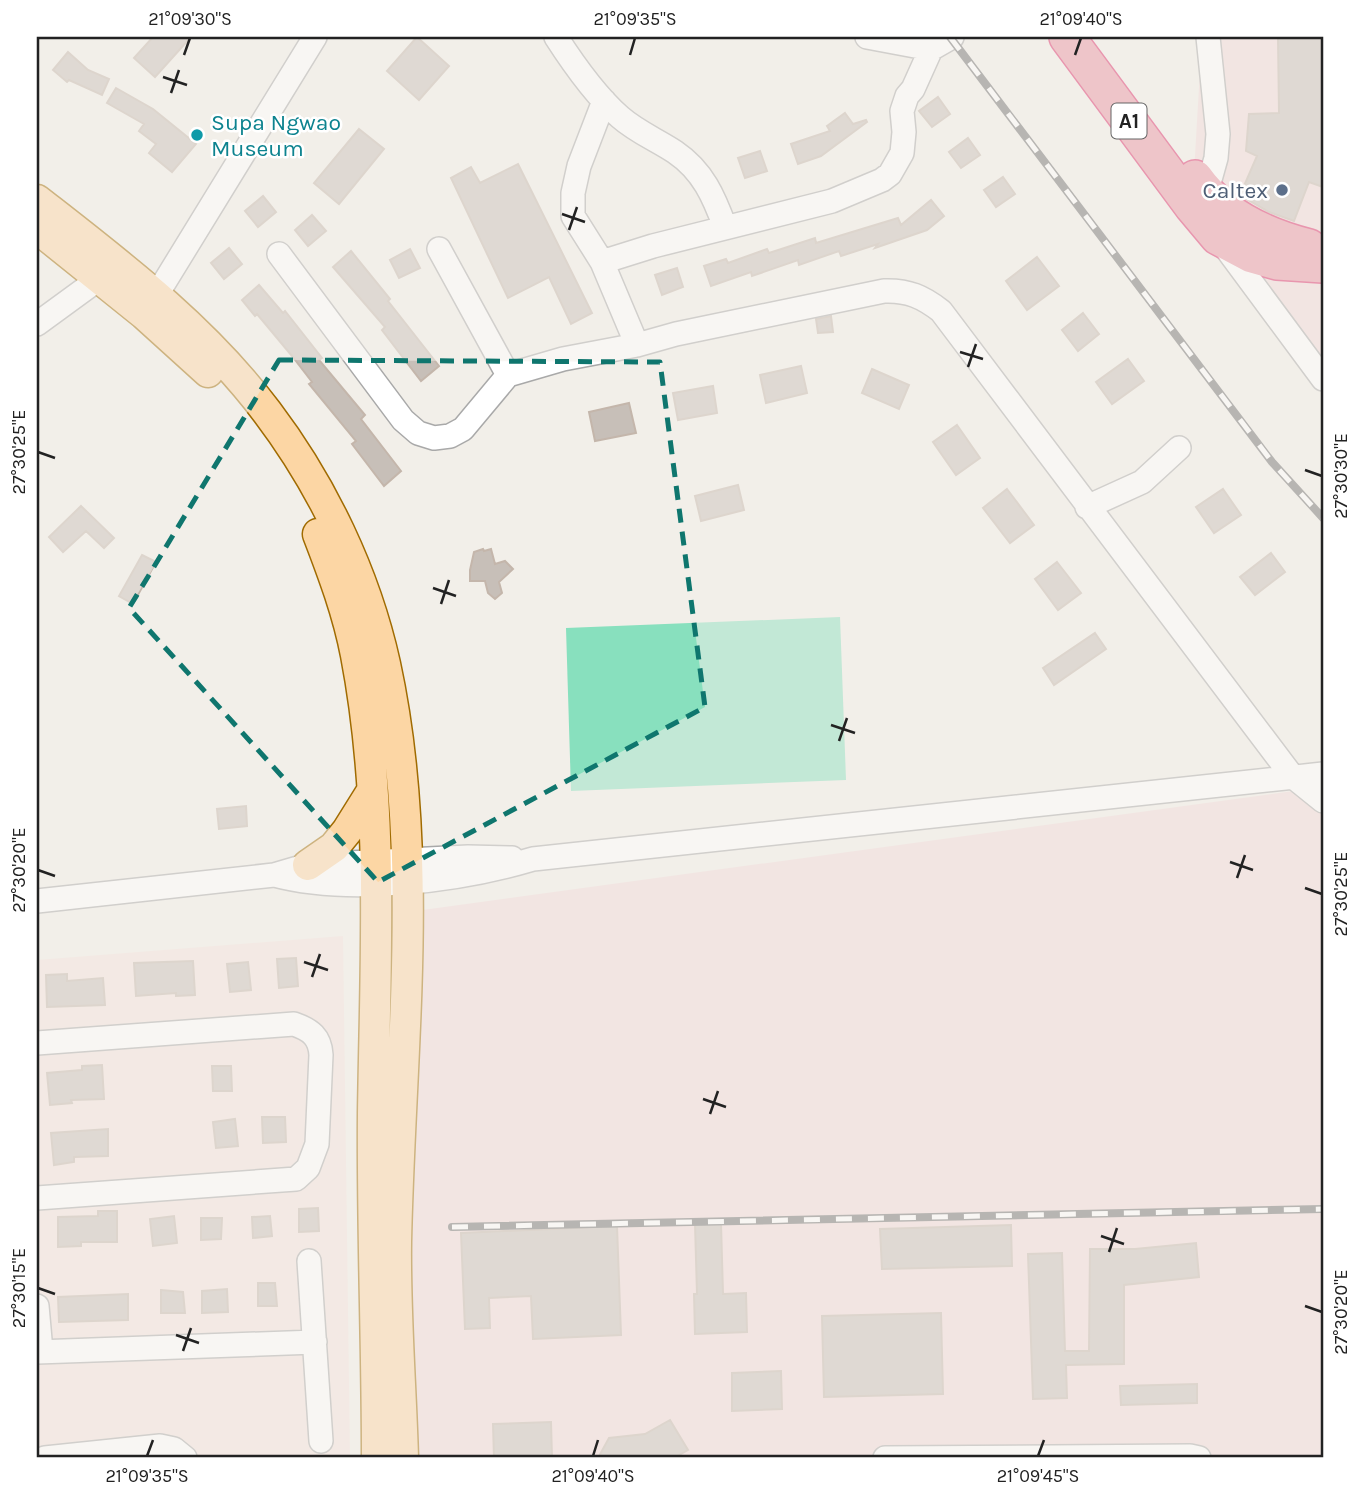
<svg xmlns="http://www.w3.org/2000/svg" width="1360" height="1495" viewBox="0 0 1360 1495" font-family="Karla,sans-serif">
  <rect width="100%" height="100%" fill="#f2efe9"/>
  <!-- commercial -->
  <path fill="#f2dad9" d="M1202,37H1323V379L1192,206Z
    M1323,787V1458H403L408,912Z"/>
  <!-- military -->
  <path fill="#f3e3dd" d="M343,936L350,1458H37V960Z"/>
  <!-- pitch -->
  <path fill="#88e0be" d="M840,617L846,780L571,791L566,628Z"/>
  <!-- building -->
  <path fill="#c7bfb8" stroke="#c4b6ab" stroke-width="2" d="M153,37H191L155,77L134,58Z
    M417,37L449,66L419,100L387,71Z
    M1278,37H1323V187L1309,182L1294,221L1269,212L1240,195L1257,156L1246,151L1249,114L1279,113Z
    M68,52L88,70L109,79L102,95L69,80L67,82L53,70Z
    M116,88L153,109L196,144L172,172L149,153L156,144L139,131L144,124L107,103Z
    M938,97L950,114L932,127L919,111Z
    M845,113L853,124L866,120L867,122L821,156L798,164L791,144L830,131L827,126Z
    M359,129L384,149L339,204L314,183Z
    M968,138L980,155L961,168L949,152Z
    M760,151L767,171L745,178L738,158Z
    M518,164L592,313L571,324L549,277L508,298L451,178L471,167L480,183Z
    M1003,177L1015,194L996,207L984,190Z
    M263,196L276,212L258,227L245,211Z
    M931,200L944,216L927,230L875,248L878,244L841,256L839,251L799,265L798,260L752,276L751,272L711,286L704,266L726,259L728,263L767,249L769,253L815,238L816,243L898,218L901,225Z
    M312,215L326,231L308,246L295,230Z
    M229,248L242,264L224,279L211,263Z
    M410,249L420,268L399,278L390,260Z
    M351,251L390,299L388,301L439,366L421,381L382,330L385,327L333,267Z
    M1037,257L1059,286L1027,310L1006,281Z
    M677,268L683,287L662,295L655,275Z
    M259,285L283,313L285,311L322,358L319,360L365,415L361,419L401,471L384,486L352,444L356,441L309,384L312,382L292,356L257,314L255,316L242,300Z
    M1083,313L1099,334L1078,351L1062,330Z
    M831,316L833,332L818,333L816,319Z
    M1128,359L1144,381L1112,404L1096,382Z
    M801,366L807,393L766,403L760,375Z
    M872,369L909,385L899,409L862,393Z
    M713,386L717,413L678,420L673,393Z
    M629,403L636,433L595,441L589,412Z
    M957,425L980,458L956,475L933,442Z
    M738,485L744,510L701,521L695,496Z
    M1007,489L1034,525L1010,543L983,508Z
    M1223,489L1241,515L1214,533L1196,507Z
    M81,506L114,538L104,548L86,531L63,552L49,537Z
    M483,549L484,551L491,549L495,564L505,561L513,569L499,582L502,593L495,599L488,593L485,581H470V570L474,552Z
    M1271,553L1285,572L1255,595L1240,577Z
    M142,555L156,562L133,604L119,596Z
    M1057,562L1081,593L1058,610L1035,579Z
    M1095,633L1106,649L1054,685L1043,668Z
    M246,806L247,826L219,829L217,809Z
    M296,958L298,986L279,988L277,959Z
    M193,961L195,995L176,996V993L136,996L134,963Z
    M248,962L251,990L230,992L227,964Z
    M67,974V981L103,978L105,1005L47,1007L46,975Z
    M102,1065L104,1099L71,1100L72,1103L50,1105L47,1073L82,1070V1066Z
    M212,1066H231L232,1091H213Z
    M262,1117H285L286,1142L263,1143Z
    M235,1119L238,1146L216,1148L213,1122Z
    M108,1129V1156L74,1157V1162L54,1165L51,1133Z
    M318,1208L319,1231L299,1232V1209Z
    M98,1211H117V1242H81V1246L58,1247V1217L98,1216Z
    M174,1216L177,1243L153,1246L150,1219Z
    M270,1216L272,1236L253,1238L252,1217Z
    M201,1218H222L221,1239L201,1240Z
    M721,1223L723,1294L746,1293L747,1332L695,1334L694,1294H697L695,1224Z
    M1011,1225L1012,1266L882,1269L880,1229Z
    M617,1226L621,1335L533,1339L531,1296L489,1298L490,1328L465,1329L461,1233Z
    M1196,1243L1199,1277L1124,1285V1364L1066,1365L1067,1398L1033,1399L1028,1254L1062,1253L1065,1351H1089L1090,1249H1135Z
    M258,1283H275L277,1306H258Z
    M227,1289L228,1312L202,1313V1291Z
    M161,1290L183,1292L185,1313H161Z
    M128,1294V1320L59,1322L58,1297Z
    M941,1313L943,1394L824,1397L822,1316Z
    M781,1371L782,1409L732,1411V1373Z
    M1197,1384V1403L1121,1405L1120,1386Z
    M670,1420L688,1450L674,1458H598L609,1438L645,1434Z
    M551,1422L552,1458H494L493,1424Z"/>
  <g fill="none" stroke-linecap="round" stroke-linejoin="round">
    <defs>
      <path id="minor" d="M556,37C574,65 595,95 620,117C637,132 657,140 675,152C703,171 714,197 725,227
        M867,37L931,49
        M604,101L579,166L573,193V216L602,262L637,345
        M1202,197L1206,194L1216,158L1218,134L1208,37
        M1223,244L1323,379
        M439,249L508,375
        M279,254L403,420L418,433L434,438L450,436L463,429L508,375L563,359L637,345L676,334L884,291C908,290 923,297 941,311L1292,776L1323,801
        M602,262L653,246L832,201L882,180L890,174L902,153L904,132L902,111L907,96L913,89L931,49L952,37
        M148,309L315,37
        M37,324L100,278
        M1087,507L1142,482L1179,448
        M274,875C349,895 459,881 533,859L1323,774
        M37,901L274,875L308,865L468,857L512,858
        M37,1043L294,1024C311,1030 320,1037 321,1055L317,1144L308,1168L296,1179L37,1198
        M309,1261L321,1441
        M37,1306L41,1351
        M37,1352L315,1342
        M45,1458L160,1446L174,1449L185,1458
        M885,1458L1190,1456L1199,1458"/>
      <path id="major" d="M37,200C119,264 204,328 267,412C323,486 365,574 385,664C426,853 400,1050 396,1242C395,1314 401,1386 403,1458
        M37,228L144,314L208,372
        M318,534C333,573 348,613 356,655C385,806 375,962 373,1114C372,1229 377,1343 377,1458
        M308,865L334,847L347,831L372,791"/>
      <path id="highway" d="M1067,37L1192,206L1218,237L1252,255L1277,262L1323,265
        M1195,178C1221,215 1266,236 1309,247"/>
    </defs>
    <!-- minor casing -->
    <use href="#minor" stroke="#a9a9a9" stroke-width="26"/>
    <!-- major casing -->
    <use href="#major" stroke="#a06b00" stroke-width="33"/>
    <!-- highway casing -->
    <use href="#highway" stroke="#dc2a67" stroke-width="38"/>
    <!-- minor -->
    <use href="#minor" stroke="#fff" stroke-width="23"/>
    <!-- major -->
    <use href="#major" stroke="#fcd6a4" stroke-width="30"/>
    <!-- highway -->
    <use href="#highway" stroke="#e892a2" stroke-width="35"/>
    <defs>
      <path id="rail" d="M950,37L1272,462L1323,518
        M452,1227L1323,1209"/>
    </defs>
    <!-- rail casing -->
    <use href="#rail" stroke="#707070" stroke-width="8"/>
    <!-- rail -->
    <use href="#rail" stroke="#fff" stroke-width="5" stroke-dasharray="16" stroke-linecap="butt"/>
  </g>
  <!-- marked area -->
  <path d="M0 0H1360V1495H0ZM279,360L660,362L705,707L378,882L129,608Z" fill="#f2efe9" fill-opacity=".55" fill-rule="evenodd"/>
  <path fill="none" stroke="#0f766e" stroke-width="5" stroke-dasharray="14 9" stroke-linejoin="round" d="M279,360L660,362L705,707L378,882L129,608Z"/>
  <!-- ticks -->
  <path fill="none" stroke="#222" stroke-width="2.5" d="M184,55L190,38M630,55L635,38M1075,55L1081,38M163,77L187,85M171,93L179,70M562,214L585,222M569,230L577,207M960,352L983,359M968,367L976,344M38,452L55,458M1305,470L1322,476M433,588L456,596M441,604L449,580M831,725L855,733M839,741L847,718M1230,862L1253,870M38,870L55,876M1237,878L1245,855M1305,888L1322,894M304,962L328,970M312,977L320,954M703,1099L726,1107M710,1114L718,1091M1101,1236L1124,1244M1109,1252L1117,1228M38,1288L55,1294M1305,1306L1322,1312M176,1335L199,1343M183,1351L191,1328M147,1456L153,1440M593,1456L598,1440M1038,1456L1044,1440"/>
  <!-- markers -->
  <circle fill="#0f9aa8" stroke="#fff" stroke-width="2.5" cx="197" cy="135" r="7"/>
  <circle fill="#5c6f8a" stroke="#fff" stroke-width="2.5" cx="1282" cy="190" r="7"/>
  <g text-anchor="middle" stroke-width="5" stroke-linejoin="round" paint-order="stroke">
    <!-- shield labels -->
    <rect fill="#fff" stroke="#646464" stroke-width="2" x="1111.5" y="103.5" width="35" height="35" rx="5"/>
    <g font-size="21" font-weight="bold" fill="#222">
      <text x="1129" y="128">A1</text>
    </g>
    <!-- culture labels -->
    <g font-size="23" fill="#0d838f" stroke="#fff" text-anchor="start">
      <text x="211" y="130">Supa Ngwao<tspan x="211" dy="26">Museum</tspan></text>
    </g>
    <!-- service labels -->
    <g font-size="23" fill="#4e5e75" stroke="#fff" text-anchor="end">
      <text x="1268" y="198">Caltex</text>
    </g>
  </g>
  <!-- border -->
  <rect width="1360" height="1495" fill="none" stroke="#ffffff" stroke-width="77"/>
  <rect x="38" y="38" width="1284" height="1418" fill="none" stroke="#222" stroke-width="2.5"/>
  <g font-size="18" text-anchor="middle" fill="#222">
    <text x="190" y="25">21°09'30"S</text>
    <text x="635" y="25">21°09'35"S</text>
    <text x="1081" y="25">21°09'40"S</text>
    <text transform="translate(19 452) rotate(-90)" y="6">27°30'25"E</text>
    <text transform="translate(1341 476) rotate(-90)" y="6">27°30'30"E</text>
    <text transform="translate(19 870) rotate(-90)" y="6">27°30'20"E</text>
    <text transform="translate(1341 894) rotate(-90)" y="6">27°30'25"E</text>
    <text transform="translate(19 1288) rotate(-90)" y="6">27°30'15"E</text>
    <text transform="translate(1341 1312) rotate(-90)" y="6">27°30'20"E</text>
    <text x="147" y="1482">21°09'35"S</text>
    <text x="593" y="1482">21°09'40"S</text>
    <text x="1038" y="1482">21°09'45"S</text>
  </g>
</svg>
